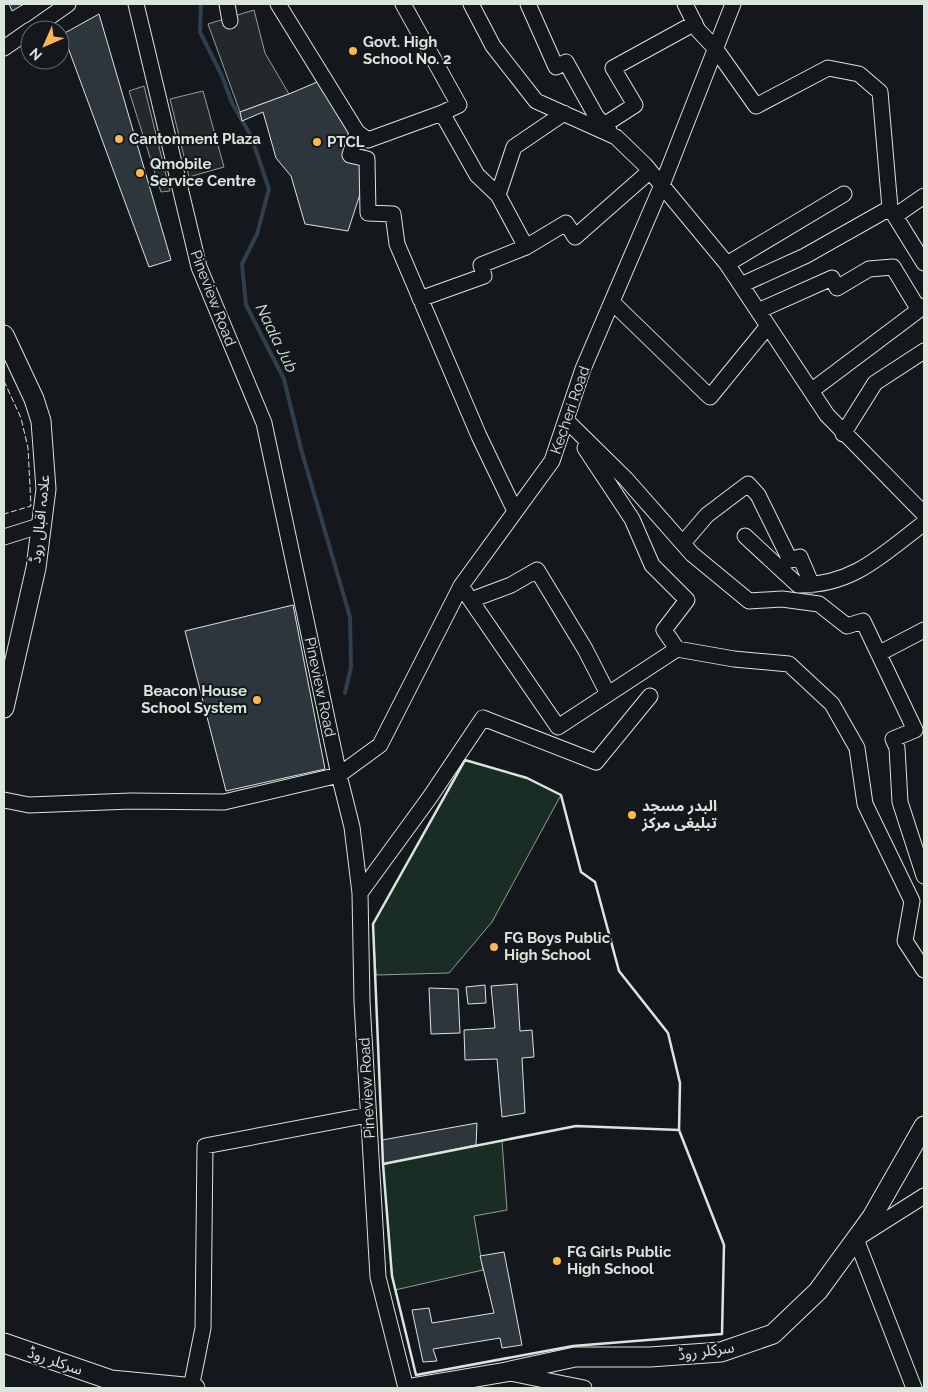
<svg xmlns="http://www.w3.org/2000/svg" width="928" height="1392" viewBox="0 0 928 1392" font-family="Raleway,'Noto Sans Arabic',sans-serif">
  <rect width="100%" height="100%" fill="#14181c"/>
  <!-- green -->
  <path fill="#1a2d24" stroke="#939e99" d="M465,760L527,778L561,795L492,922L449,973L376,975L373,924Z
    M502,1141L507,1210L474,1216L483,1270L395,1290L392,1276L383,1164Z"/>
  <!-- parking -->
  <path fill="#24282b" stroke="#939e99" d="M254,10L265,53L289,94L240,112L208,24Z
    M144,86L170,191L161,192L129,91Z
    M203,91L224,167L189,177L170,99Z"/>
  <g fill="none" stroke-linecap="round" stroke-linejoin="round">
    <!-- stream -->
    <path stroke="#2f3f4d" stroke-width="4" d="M201,4L200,32L222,76L232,103L251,136L269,189L257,234L242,264L246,305L284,379L301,449L350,617L351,667L345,693"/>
  </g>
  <!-- building -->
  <path fill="#2c363c" stroke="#d8e6dc" d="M9,4H24L12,11Z
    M99,14L171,260L149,267L63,34Z
    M329,77L355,117L368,160L361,191L348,231L305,224L291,176L276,158L263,112L242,121L240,112L289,94Z
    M293,605L325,769L226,791L185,631Z
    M517,984L520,1031L532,1030L534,1057L522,1058L525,1113L502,1117L497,1059L465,1060L464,1030L495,1028L491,986Z
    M485,985L486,1003L468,1004L466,987Z
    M429,988L458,989L460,1033L431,1034Z
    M477,1123L476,1145L383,1164L382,1140Z
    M504,1252L522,1345L502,1348L500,1338L433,1349L437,1361L423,1362L412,1310L429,1308L432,1323L494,1313L480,1256Z"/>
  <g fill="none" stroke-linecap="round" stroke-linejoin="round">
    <defs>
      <path id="minor" d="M136,4L199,267L264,423L339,775L352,827L360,893L362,1002L378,1277L406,1388
        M227,4L230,21
        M278,4L357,132L350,155L367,159L368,213L393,214L397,244L479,436L515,511
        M403,4L459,105L442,113
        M471,4L493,46L536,101L616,137L645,165L727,264L827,415L924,514
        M528,4L556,67L566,62L596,116L609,130
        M685,4L698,30L715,48L756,106L828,68L859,74L880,92L890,208L924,263
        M31,30L68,4
        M4,48L30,30
        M604,125L635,105L613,68L695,23
        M357,132L368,140L442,113L477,175L498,195
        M895,216L924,196
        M526,247L498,195L514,147L564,113
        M727,264L844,194
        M741,285L805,256L890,208
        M420,299L484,276L481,265L526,247L566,223L575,237L650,171
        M612,302L710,397L768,326
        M758,311L832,278L837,288L869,269L893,267L919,310
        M811,391L924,306
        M566,420L626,479L692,554L749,601L782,599L819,604L847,626L863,621L915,730L893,739L897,748L900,802L924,876
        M843,434L875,383L924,351
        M585,448L632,519L652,565L687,600L664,630L677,649
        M745,536L798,585C853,586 883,554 924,523
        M4,537L42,525
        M683,543L707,515L748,484L758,495L790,560L800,557L812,585
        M461,586L558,727L677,649L734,659L789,664L832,704L857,748L865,804L912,901L905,941L924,970
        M471,600L511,585L537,570L585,649L608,694
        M880,653L924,630
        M4,800L29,805L131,801L224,802L339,775L380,745L461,586L552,461L583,369L662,185L733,4
        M360,893L430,797L483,718L596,762L650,696
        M510,1373L584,1388
        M191,1388L203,1328L205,1146L368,1115
        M914,1388L856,1239L924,1196"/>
      <path id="major" d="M4,335L34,399L41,421L46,489L36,568L4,708
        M4,1343L111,1380L195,1388
        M411,1388L506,1372L575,1357H650L721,1352L773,1334L818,1291L872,1217L924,1126"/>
    </defs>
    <!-- minor casing -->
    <use href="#minor" stroke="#d8e6dc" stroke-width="17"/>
    <!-- major casing -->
    <use href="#major" stroke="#d8e6dc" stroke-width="21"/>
    <!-- minor -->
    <use href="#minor" stroke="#14181c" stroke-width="15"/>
    <!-- major -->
    <use href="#major" stroke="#14181c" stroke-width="19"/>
    <!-- fence -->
    <path stroke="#d8e6dc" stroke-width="1" stroke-dasharray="6 2.5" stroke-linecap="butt" d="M4,381L21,418L28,448L31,506L4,514"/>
    <!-- wall -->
    <path stroke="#d8e6dc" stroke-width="2.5" d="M465,760L527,778L561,795L581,872L595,882L619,971L668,1033L680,1083L679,1130L576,1126L383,1164L373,924Z
      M576,1126L679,1130L724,1245L722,1334L573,1346L416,1375L392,1276L383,1164Z"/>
  </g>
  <!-- markers -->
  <g fill="#ffb74d" stroke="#14181c" stroke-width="2">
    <circle cx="353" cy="51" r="5"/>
    <circle cx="119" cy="139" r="5"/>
    <circle cx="317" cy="142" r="5"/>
    <circle cx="140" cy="173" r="5"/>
    <circle cx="257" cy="700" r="5"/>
    <circle cx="632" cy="815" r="5"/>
    <circle cx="494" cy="947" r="5"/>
    <circle cx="557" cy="1261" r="5"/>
  </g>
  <g text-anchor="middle" stroke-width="4" stroke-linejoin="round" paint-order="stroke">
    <!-- poi labels -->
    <g font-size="15" font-weight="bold" fill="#d8e6dc" stroke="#14181c" text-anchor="start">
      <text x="363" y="47">Govt. High<tspan x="363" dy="17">School No. 2</tspan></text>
      <text x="129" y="144">Cantonment Plaza</text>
      <text x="327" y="147">PTCL</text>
      <text x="150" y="169">Qmobile<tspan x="150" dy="17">Service Centre</tspan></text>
      <text x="247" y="696" text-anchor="end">Beacon House<tspan x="247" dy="17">School System</tspan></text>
      <text x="642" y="811">البدر مسجد<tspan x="642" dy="17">تبلیغی مرکز</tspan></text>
      <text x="504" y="943">FG Boys Public<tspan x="504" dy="17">High School</tspan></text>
      <text x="567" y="1257">FG Girls Public<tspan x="567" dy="17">High School</tspan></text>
    </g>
    <!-- street labels -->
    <g font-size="15" fill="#d8e6dc" stroke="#14181c">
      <text transform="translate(213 298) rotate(69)" y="5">Pineview Road</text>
      <text transform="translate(570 410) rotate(-71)" y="5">Kecheri Road</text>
      <text transform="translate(40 519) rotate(-84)" y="5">علامہ اقبال روڈ</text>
      <text transform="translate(320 687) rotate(78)" y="5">Pineview Road</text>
      <text transform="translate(367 1088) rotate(-93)" y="5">Pineview Road</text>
      <text transform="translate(706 1351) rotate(-8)" y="5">سرکلر روڈ</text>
      <text transform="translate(55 1361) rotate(19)" y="5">سرکلر روڈ</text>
    </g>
    <!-- water labels -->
    <g font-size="16" font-style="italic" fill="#d8e6dc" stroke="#14181c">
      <text transform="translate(277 338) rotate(64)" y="6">Naala Jub</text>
    </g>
  </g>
  <!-- border -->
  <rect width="928" height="1392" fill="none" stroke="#d8e6dc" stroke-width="10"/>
  <!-- north arrow -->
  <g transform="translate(45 45) rotate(225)"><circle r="24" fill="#14181c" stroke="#626a69"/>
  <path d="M0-4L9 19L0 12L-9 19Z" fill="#ffb74d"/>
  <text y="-8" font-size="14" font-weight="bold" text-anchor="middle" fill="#d8e6dc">N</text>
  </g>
</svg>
